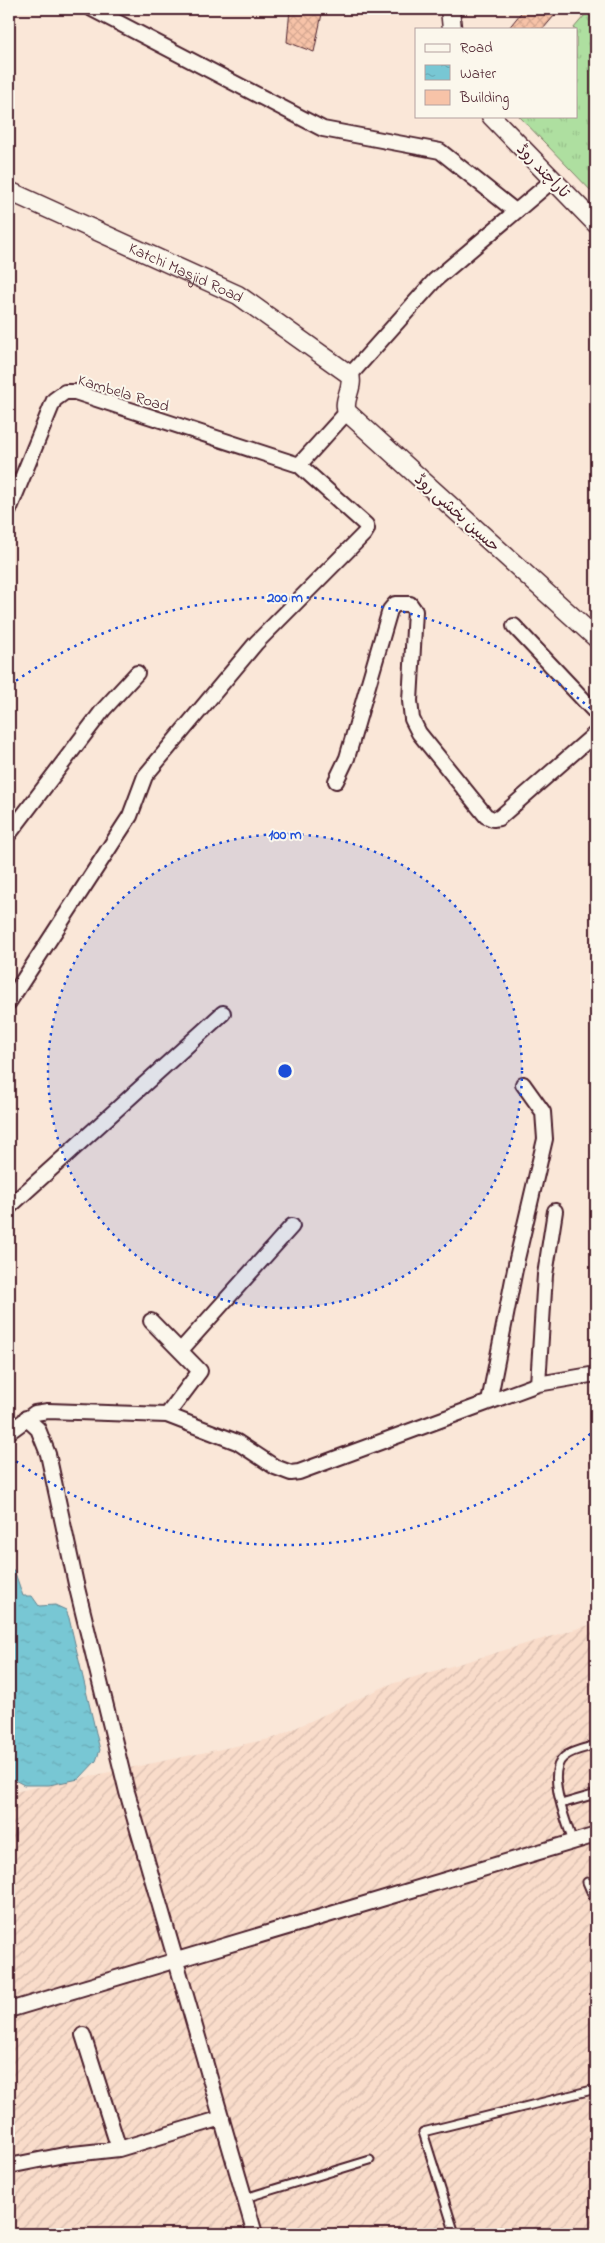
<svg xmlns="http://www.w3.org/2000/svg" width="605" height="2243" viewBox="0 0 605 2243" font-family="'Indie Flower','Playpen Sans Arabic',sans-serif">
  <defs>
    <pattern id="industrial-furrows" width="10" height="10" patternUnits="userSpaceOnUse" patternTransform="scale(1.25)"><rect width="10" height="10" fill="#f9dcca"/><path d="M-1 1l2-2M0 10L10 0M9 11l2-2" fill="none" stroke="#d7bcae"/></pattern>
    <pattern id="grass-tufts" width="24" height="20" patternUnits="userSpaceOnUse" patternTransform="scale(1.25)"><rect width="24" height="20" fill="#aedfa0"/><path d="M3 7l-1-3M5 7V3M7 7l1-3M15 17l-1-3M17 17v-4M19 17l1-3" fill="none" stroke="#97bf8a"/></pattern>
    <pattern id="water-ripples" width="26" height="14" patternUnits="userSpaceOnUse" patternTransform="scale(1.25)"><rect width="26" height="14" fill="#78c7d4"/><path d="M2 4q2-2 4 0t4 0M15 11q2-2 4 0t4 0" fill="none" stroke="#69aab6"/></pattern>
    <pattern id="building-cross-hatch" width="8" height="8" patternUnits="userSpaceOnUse" patternTransform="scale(1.25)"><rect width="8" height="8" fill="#f7c3a8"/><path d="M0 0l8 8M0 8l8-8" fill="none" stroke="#d5a791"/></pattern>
  </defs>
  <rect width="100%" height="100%" fill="#fae7d8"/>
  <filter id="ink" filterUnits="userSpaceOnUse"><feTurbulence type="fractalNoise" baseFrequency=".02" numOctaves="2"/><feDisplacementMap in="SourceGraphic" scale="10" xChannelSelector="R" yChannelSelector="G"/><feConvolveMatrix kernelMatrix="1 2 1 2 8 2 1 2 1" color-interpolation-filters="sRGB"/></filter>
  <g filter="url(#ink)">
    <!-- industrial -->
    <path fill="url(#industrial-furrows)" d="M596,1623V2234H9V1793L274,1738L388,1685Z"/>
    <!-- grass -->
    <path fill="url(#grass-tufts)" stroke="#7c7f66" d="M590,9H596V196L519,116H576V29H573Z"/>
    <!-- water -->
    <path fill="url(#water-ripples)" stroke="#668490" d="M14,1570L23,1596H32L39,1606L55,1605L66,1610L69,1618L100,1750L96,1761L79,1779L49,1785H24L9,1777V1572Z"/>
    <!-- building -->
    <path fill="url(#building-cross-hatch)" stroke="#4a1f2b" d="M290,9H323L314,52L287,42Z
      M524,9H560L543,29H508Z"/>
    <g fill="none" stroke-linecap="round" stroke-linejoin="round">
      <defs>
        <path id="service" d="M561,1804L596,1794
          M573,1842C567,1823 545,1772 564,1757C572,1750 586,1748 596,1745
          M587,1882L596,1903
          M245,2198L370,2160
          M455,2234L423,2132L596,2089"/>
        <path id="minor" d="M92,9L323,129L440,151L515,211
          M350,375L435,280L553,180
          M9,510L54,400L65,392H75L299,465
          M514,626L596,713
          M336,781L347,758L390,610L395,604H410L415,611L410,701L412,719L419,733L486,816L493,819L499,818L596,733
          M9,834L103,710L137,673
          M9,1002L130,816L145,776L256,643L364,534L367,529L366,525L299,465L347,412
          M9,1207L223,1013
          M151,1321L200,1371L167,1415
          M181,1350L292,1226
          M538,1384L545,1275L555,1211
          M489,1402L517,1259L545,1139L543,1112L523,1084
          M26,1418L38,1429L48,1454L76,1584L127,1792L255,2234
          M9,1432L35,1413L48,1411L167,1415L237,1442L275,1467L291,1473L299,1472L538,1384L596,1374
          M9,2010L596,1835
          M83,2035L119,2149
          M9,2166L64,2155L119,2149L222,2118"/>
        <g id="tertiary">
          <path d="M450,9L452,29"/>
          <path d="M491,116L596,224"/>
          <path id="s1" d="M9,191L238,295L350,375C354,388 342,400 347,412L596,638"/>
        </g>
      </defs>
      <!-- service casing -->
      <use href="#service" stroke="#4a1f2b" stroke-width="11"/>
      <!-- minor casing -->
      <use href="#minor" stroke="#4a1f2b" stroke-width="18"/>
      <!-- tertiary casing -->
      <use href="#tertiary" stroke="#4a1f2b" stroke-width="21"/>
      <!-- service -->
      <use href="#service" stroke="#fbf7ec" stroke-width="7"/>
      <!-- minor -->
      <use href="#minor" stroke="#fbf7ec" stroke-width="14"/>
      <!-- tertiary -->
      <use href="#tertiary" stroke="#fbf7ec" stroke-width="18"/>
    </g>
  </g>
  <!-- distance rings -->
  <circle cx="285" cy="1071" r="237" fill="#1d4ed8" fill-opacity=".12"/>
  <g fill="none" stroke="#1d4ed8" stroke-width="2.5" stroke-dasharray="2.5 5">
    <circle cx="285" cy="1071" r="237"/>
    <path d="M596 1429A474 474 0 0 1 10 1457M10 685A474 474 0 0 1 596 713"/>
  </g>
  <g text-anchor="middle" stroke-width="4" stroke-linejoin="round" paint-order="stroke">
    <!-- street labels -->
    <g font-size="16" fill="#4a1f2b" stroke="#fbf7ec">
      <text transform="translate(544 170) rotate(46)" y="6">تاراچند روڈ</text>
      <text dy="6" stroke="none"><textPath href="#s1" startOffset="195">Katchi Masjid Road</textPath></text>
      <text transform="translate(124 392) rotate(17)" y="6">Kambela Road</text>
      <text transform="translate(458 512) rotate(42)" y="6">حسین بخشی روڈ</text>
    </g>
  </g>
  <circle cx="285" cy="1071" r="8" fill="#1d4ed8" stroke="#fbf7ec" stroke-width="2.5"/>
  <g font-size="15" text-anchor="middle" font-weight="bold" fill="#1d4ed8" stroke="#fbf7ec" stroke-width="4" stroke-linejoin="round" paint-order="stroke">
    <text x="285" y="602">200 m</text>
    <text x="285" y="839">100 m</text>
  </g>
  <!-- margin -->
  <rect width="605" height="2243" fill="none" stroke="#fbf7ec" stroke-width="30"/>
  <rect x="15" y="15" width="575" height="2213" fill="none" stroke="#4a1f2b" stroke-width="2" filter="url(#ink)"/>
  <!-- legend -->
  <rect x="415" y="28" width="162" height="90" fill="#fbf7ec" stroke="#b4a19f"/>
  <rect x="425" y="44" width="25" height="8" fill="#fbf7ec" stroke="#b4a19f"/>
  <text x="460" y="52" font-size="15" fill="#4a1f2b">Road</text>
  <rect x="425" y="65" width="25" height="15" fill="url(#water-ripples)" stroke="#b4a19f"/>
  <text x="460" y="78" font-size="15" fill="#4a1f2b">Water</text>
  <rect x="425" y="90" width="25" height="15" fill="#f7c3a8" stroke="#b4a19f"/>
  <text x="460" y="102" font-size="15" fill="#4a1f2b">Building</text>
</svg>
